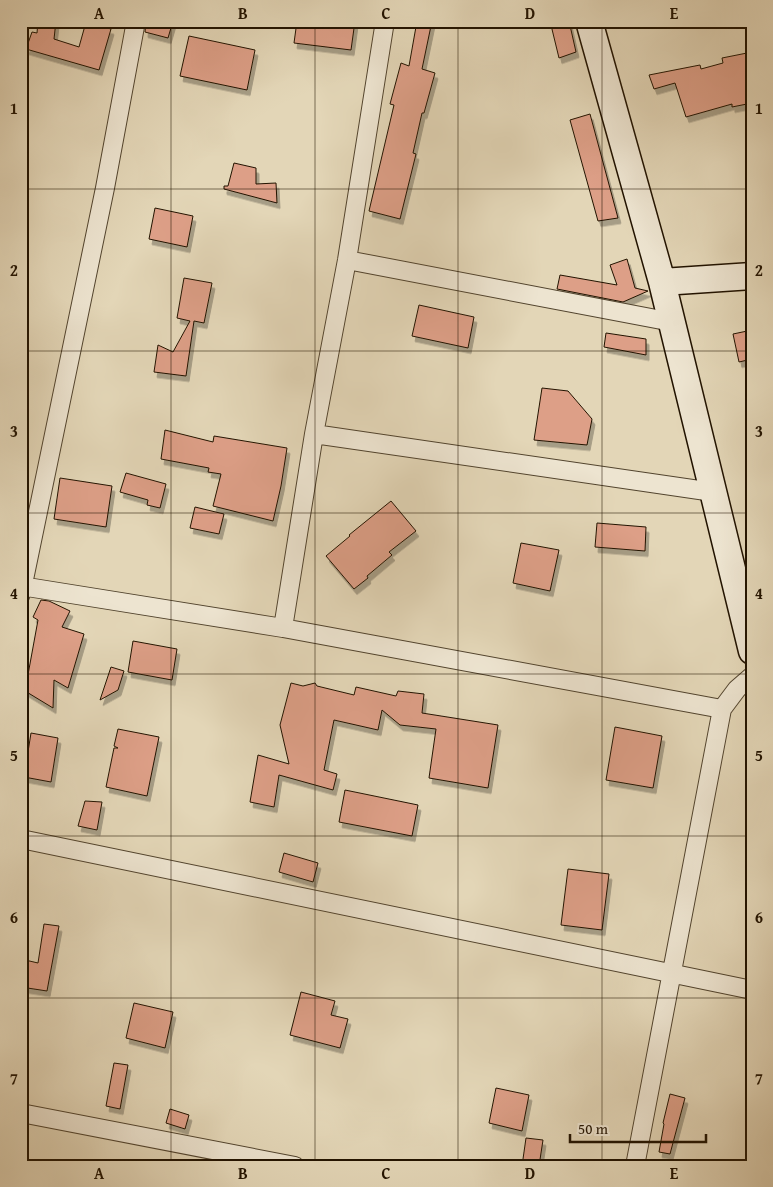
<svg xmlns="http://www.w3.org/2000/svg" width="773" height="1187" viewBox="0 0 773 1187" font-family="'Gentium Book Plus',serif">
  <defs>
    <filter id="shadow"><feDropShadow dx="3" dy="5.5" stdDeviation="0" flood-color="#0004"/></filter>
  </defs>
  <rect width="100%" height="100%" fill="#e3d6b7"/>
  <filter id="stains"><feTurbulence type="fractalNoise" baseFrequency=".004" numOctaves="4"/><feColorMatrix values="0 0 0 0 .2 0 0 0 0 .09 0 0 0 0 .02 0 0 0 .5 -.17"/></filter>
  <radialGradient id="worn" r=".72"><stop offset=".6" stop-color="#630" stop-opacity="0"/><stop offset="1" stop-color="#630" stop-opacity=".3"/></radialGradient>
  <!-- building -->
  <path fill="#dd9f87" stroke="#221300" filter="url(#shadow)" d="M38,21H56L54,39L79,47L86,22L111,29L99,70L26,49L32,32L37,33Z
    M146,21H173L168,38L145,32Z
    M297,21H355L351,50L294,43Z
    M417,21H432L422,69L435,73L424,113H422L413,153L416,154L400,219L369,211L394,105L390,104L401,63L409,66Z
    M550,21H569L576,52L559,58Z
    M189,36L255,50L247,90L180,76Z
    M752,52V103L732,107V104L686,117L675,83L654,89L649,75L700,65L701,69L723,63L722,58Z
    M590,114L618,218L598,221L570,120Z
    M234,163L256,168V184L276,183L277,203L224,189V186H228Z
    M155,208L193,216L187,247L149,239Z
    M627,259L635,288L648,291L623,302L557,289L560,275L617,285L610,265Z
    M184,278L212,283L204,323L194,321L186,376L154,372L158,345L173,352L190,321L177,318Z
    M419,305L474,317L468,348L412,336Z
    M752,330V359L739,362L733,334Z
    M606,333L646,339V355L604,347Z
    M542,388L568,391L592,419L587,445L534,440Z
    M165,430L213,442L214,436L287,448L281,486L273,521L213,506L221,474L208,472L209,468L161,459Z
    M126,473L166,484L160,508L147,505L148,500L120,492Z
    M60,478L112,486L106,527L54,519Z
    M391,501L416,531L389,552L392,555L367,576L368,578L354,589L326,556L350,536L349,535Z
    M195,507L224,514L219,534L190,528Z
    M597,523L646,527L645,551L595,547Z
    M521,543L559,550L550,591L513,583Z
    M41,600L49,601L70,611L62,627L84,634L68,688L54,680L53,708L25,691L38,620L33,617Z
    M133,641L177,649L172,680L128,672Z
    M111,667L124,671L118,690L100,700Z
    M291,683L303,686L315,683L317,686L354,695L356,687L396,696L398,691L424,694L422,713L498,725L488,788L429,778L436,729L400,725L382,710L378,730L334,720L324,770L337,774L333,790L279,775L274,807L250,802L258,755L289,764L280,725Z
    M615,727L662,736L653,788L606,780Z
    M118,729L159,737L147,796L106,787L114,748H118L114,746Z
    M31,733L58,738L51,782L24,777Z
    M345,790L418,805L412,836L339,822Z
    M85,801L102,802L97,830L78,826Z
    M284,853L318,863L313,882L279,872Z
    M568,869L609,874L602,930L561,925Z
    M44,924L59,926L47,991L21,987V959L38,963Z
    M301,992L335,1001L331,1015L348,1019L340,1048L290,1035Z
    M134,1003L173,1012L165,1048L126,1038Z
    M114,1063L128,1065L120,1109L106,1106Z
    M496,1088L529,1095L522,1131L489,1123Z
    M670,1094L685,1098L670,1154L659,1152L664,1124L663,1123Z
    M170,1109L189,1115L185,1129L166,1123Z
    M526,1138L543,1140L539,1166H522Z"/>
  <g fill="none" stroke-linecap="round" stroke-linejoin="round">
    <defs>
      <path id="street" d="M347,260L672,322
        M314,434L713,492
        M21,586L283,628L722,709
        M21,594L105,188L136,21
        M283,628L314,434L347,260L385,21
        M21,839L752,990
        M21,1113L295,1166
        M635,1166L722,709L737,689L752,676"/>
      <path id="secondary" d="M589,21L662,282L752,651
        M662,282L752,276"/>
    </defs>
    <!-- street casing -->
    <use href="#street" stroke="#52442e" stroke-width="20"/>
    <!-- secondary casing -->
    <use href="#secondary" stroke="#221300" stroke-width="29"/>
    <!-- street -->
    <use href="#street" stroke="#ede4d0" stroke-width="18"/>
    <!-- secondary -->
    <use href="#secondary" stroke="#ede4d0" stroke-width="26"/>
  </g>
  <!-- grid -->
  <path fill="none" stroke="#221300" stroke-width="1" stroke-opacity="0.55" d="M171,21V1166M315,21V1166M458,21V1166M602,21V1166M21,189H752M21,351H752M21,513H752M21,674H752M21,836H752M21,998H752"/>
  <!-- margin -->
  <rect width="773" height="1187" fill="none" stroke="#e3d6b7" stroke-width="55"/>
  <!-- scale -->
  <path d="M570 1134v8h136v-8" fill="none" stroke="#221300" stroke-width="2.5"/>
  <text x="578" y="1134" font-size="15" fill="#221300" stroke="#ede4d0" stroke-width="4" paint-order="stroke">50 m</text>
  <rect x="28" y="28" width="718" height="1132" fill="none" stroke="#221300" stroke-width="2"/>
  <g font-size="16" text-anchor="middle" font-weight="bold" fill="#221300">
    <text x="99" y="19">A</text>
    <text x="243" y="19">B</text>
    <text x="386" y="19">C</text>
    <text x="530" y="19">D</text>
    <text x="674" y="19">E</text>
    <text x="14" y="114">1</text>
    <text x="759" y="114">1</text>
    <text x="14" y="276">2</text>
    <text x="759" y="276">2</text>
    <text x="14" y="437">3</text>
    <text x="759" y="437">3</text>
    <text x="14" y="599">4</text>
    <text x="759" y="599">4</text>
    <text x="14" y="761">5</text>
    <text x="759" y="761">5</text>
    <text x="14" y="923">6</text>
    <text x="759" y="923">6</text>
    <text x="14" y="1084">7</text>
    <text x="759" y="1084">7</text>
    <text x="99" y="1179">A</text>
    <text x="243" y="1179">B</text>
    <text x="386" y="1179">C</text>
    <text x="530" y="1179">D</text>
    <text x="674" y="1179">E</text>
  </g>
  <rect width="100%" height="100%" filter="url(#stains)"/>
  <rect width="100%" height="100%" fill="url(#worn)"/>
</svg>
